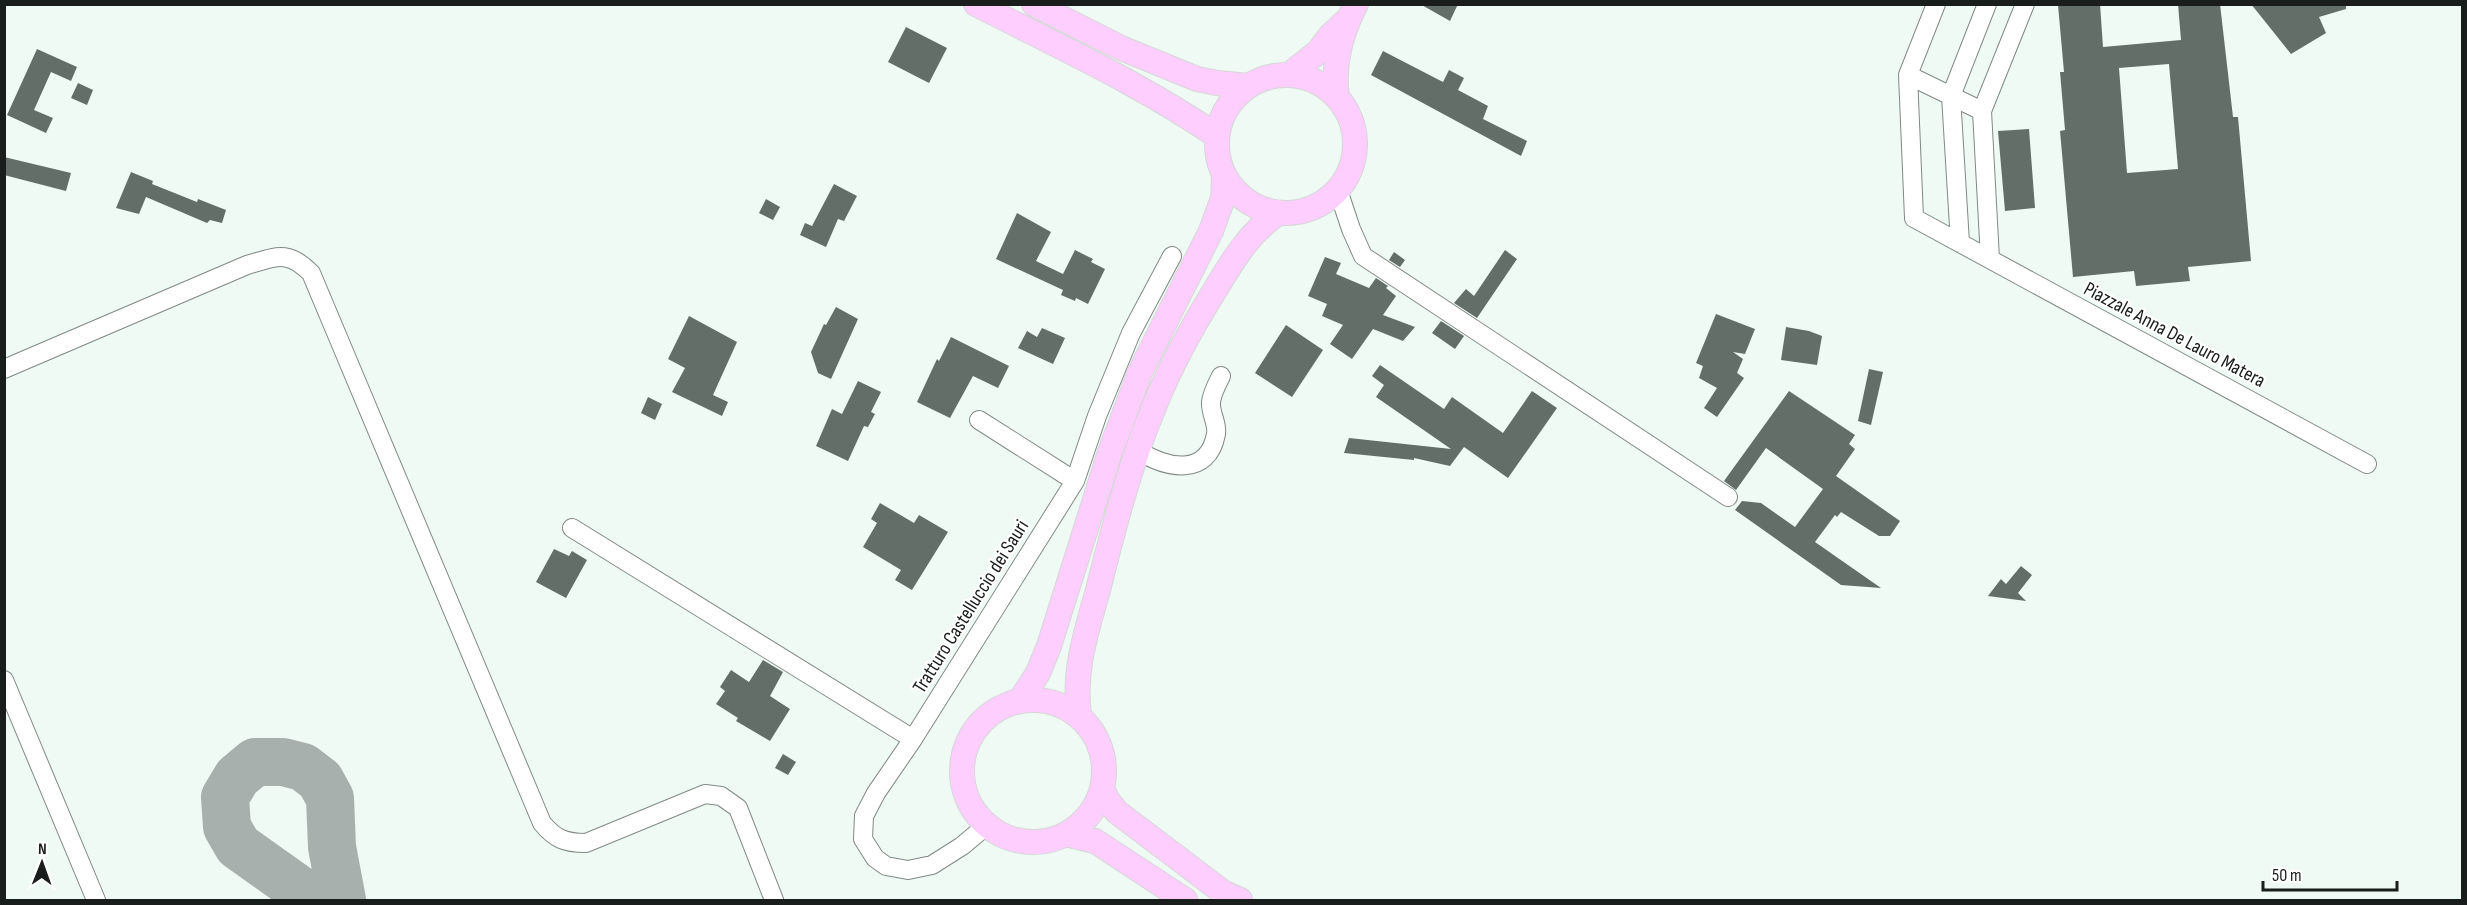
<svg xmlns="http://www.w3.org/2000/svg" width="2467" height="905" viewBox="0 0 2467 905" font-family="'Sofia Sans Condensed',sans-serif">
  <rect width="100%" height="100%" fill="#effaf5"/>
  <g fill="none" stroke-linecap="round" stroke-linejoin="round">
    <!-- taxiway -->
    <path stroke="#a7b0ac" stroke-width="48" d="M314,900L238,846L227,827L225,797L237,777L255,762H283L303,767L320,780L330,798L332,847L342,900"/>
  </g>
  <!-- building -->
  <path fill="#646e69" fill-rule="evenodd" d="M1420,4H1458L1450,21Z
    M2100,4L2103,47L2181,40L2178,4H2220L2233,117H2238L2251,261L2188,267L2190,281L2136,286L2134,271L2073,277L2060,131L2065,130L2060,72H2064L2058,5ZM2169,64L2178,169L2127,173L2119,68Z
    M2251,4H2346V9L2319,17L2326,33L2291,54Z
    M906,27L947,48L929,83L888,62Z
    M37,49L77,67L71,81L51,72L34,110L53,118L46,133L7,115Z
    M1383,51L1443,82L1449,70L1464,78L1458,90L1488,106L1483,119L1527,141L1521,156L1371,75Z
    M78,83L93,90L87,105L71,98Z
    M2029,129L2035,208L2005,211L1998,131Z
    M4,157L71,173L66,191L4,175Z
    M131,172L153,181L152,184L197,202L198,199L226,210L222,223L210,220L207,223L146,197L139,214L116,208Z
    M834,184L857,196L844,221L838,219L826,247L800,235L805,223L812,226Z
    M766,199L780,207L773,220L759,213Z
    M1017,213L1051,232L1036,261L1063,274L1075,250L1093,259L1091,262L1105,269L1088,304L1076,298L1075,301L1061,295L1063,290L996,259Z
    M1505,250L1517,259L1477,318L1454,303L1466,289L1474,296Z
    M1394,252L1405,260L1400,267L1389,260Z
    M1325,257L1341,263L1336,274L1369,288L1376,278L1388,286L1386,288L1396,296L1383,315L1415,327L1403,341L1373,329L1352,359L1330,344L1343,325L1322,316L1327,304L1308,296Z
    M836,307L858,319L831,379L818,373L811,352L824,324L826,325Z
    M1716,314L1755,329L1745,354L1733,352L1743,359L1737,373L1744,378L1717,417L1704,408L1717,388L1699,378L1703,366L1696,363Z
    M689,316L737,342L713,395L728,402L722,416L672,392L685,368L668,359Z
    M1441,321L1464,336L1455,349L1432,333Z
    M1286,325L1323,350L1292,397L1255,373Z
    M1786,327L1809,331L1822,336L1817,365L1781,360Z
    M1042,328L1065,338L1053,364L1018,348L1027,331L1037,337Z
    M951,337L1009,366L998,388L973,376L950,418L917,402L937,359L939,361Z
    M1380,365L1444,409L1452,397L1503,433L1532,391L1557,408L1508,478L1464,447L1450,466L1414,458V460L1344,453L1349,438L1451,449L1376,397L1384,385L1372,376Z
    M1869,369L1883,372L1871,425L1858,421Z
    M858,381L881,392L871,412L875,414L868,427L864,426L848,461L816,446L832,409L842,414Z
    M1789,391L1855,435L1849,444L1855,449L1836,476L1900,521L1890,536H1879L1841,512L1837,517L1835,515L1815,542L1881,588L1841,585L1735,510L1742,501L1761,503L1795,527L1823,489L1766,448L1736,490L1724,481Z
    M648,397L662,404L655,420L641,413Z
    M880,503L914,523L919,515L948,532L912,590L895,580L901,570L863,547L877,523L871,519Z
    M554,549L569,556L572,551L587,560L566,598L536,582Z
    M2021,566L2032,575L2018,593L2026,601L1988,596L2001,579L2006,584Z
    M763,660L783,672L770,696L790,709L770,741L736,721L738,718L716,704L725,691L720,687L731,670L749,682Z
    M783,754L796,762L788,775L775,768Z"/>
  <g fill="none" stroke-linecap="round" stroke-linejoin="round">
    <defs>
      <path id="minor" d="M1936,4L1908,75L1914,218L2367,464
        M1908,75L1982,111
        M1338,190L1351,229L1363,256L1728,497
        M1960,243L1951,96L1987,4
        M1990,259L1982,111L2025,4
        M4,369L247,265C276,257 287,249 311,273L542,823C555,839 565,843 586,843L705,794L721,796L738,808L774,900
        M979,420L1075,481
        M1139,451C1166,468 1208,478 1216,434C1218,424 1210,413 1211,402C1212,393 1217,384 1221,376
        M572,528L913,739
        M4,680L96,900
        M987,825L962,846L932,865L908,870L886,866L875,858L863,839L864,816L876,793L913,739L1075,481L1097,416L1131,333L1172,256"/>
      <path id="major" d="M976,4C1058,46 1141,84 1217,136
        M1034,4L1121,48L1197,79L1217,83L1249,86
        M1217 144a69 69 0 1 1 138 0a69 69 0 1 1-138 0Z
        M1289,75L1318,52L1330,36L1345,22
        M1337,97C1332,66 1341,32 1356,4
        M962 771a71 71 0 1 1 142 0a71 71 0 1 1-142 0Z
        M1020,701L1038,673L1049,646L1110,452L1140,372L1211,231L1223,198L1224,176
        M1079,715C1073,671 1086,633 1098,590C1113,530 1130,464 1154,407C1170,367 1192,327 1215,290C1233,260 1249,233 1278,213
        M1102,788L1108,801L1117,812L1224,893L1240,900
        M1066,834L1095,841L1185,900"/>
    </defs>
    <!-- minor casing -->
    <use href="#minor" stroke="#808985" stroke-width="20"/>
    <!-- major casing -->
    <use href="#major" stroke="#d6d6d6" stroke-width="26"/>
    <!-- minor -->
    <use href="#minor" stroke="#fff" stroke-width="18"/>
    <!-- major -->
    <use href="#major" stroke="#fecffe" stroke-width="24"/>
  </g>
  <g text-anchor="middle" stroke-width="4.5" stroke-linejoin="round" paint-order="stroke">
    <!-- street labels -->
    <g font-size="20" fill="#191d1b" stroke="#fff">
      <text transform="translate(2175 334) rotate(28)" y="7">Piazzale Anna De Lauro Matera</text>
      <text transform="translate(970 606) rotate(-58)" y="7">Tratturo Castelluccio dei Sauri</text>
    </g>
  </g>
  <!-- border -->
  <rect width="2467" height="905" fill="none" stroke="#191d1b" stroke-width="12"/>
  <!-- north arrow -->
  <g transform="translate(42 863) rotate(1)" stroke="#ffffff" stroke-width="4.5" paint-order="stroke">
  <path d="M0-4.5L10 22L0 15L-10 22Z" fill="#191d1b"/>
  <text y="-9" font-size="16" font-weight="bold" text-anchor="middle" fill="#191d1b">N</text>
  </g>
  <!-- scale -->
  <path d="M2263 881v9h134v-9" fill="none" stroke="#191d1b" stroke-width="3"/>
  <text x="2272" y="881" font-size="18" fill="#191d1b" stroke="#ffffff" stroke-width="4.5" paint-order="stroke">50 m</text>
</svg>
